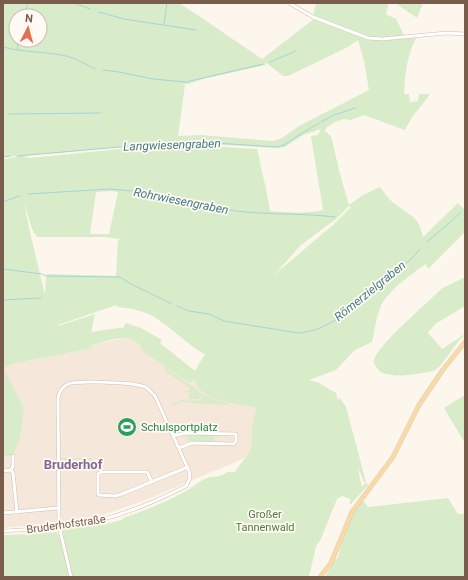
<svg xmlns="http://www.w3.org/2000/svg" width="468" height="580" viewBox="0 0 468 580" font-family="Roboto,sans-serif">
  <rect width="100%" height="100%" fill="#fdf6ec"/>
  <!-- residential -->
  <path fill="#f5e8da" d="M125,338L135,341L143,349V352L190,383L192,380L203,393L223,400L256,408L251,432L252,442L249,452L243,459L185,483L151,498L100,516L57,523L3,528V457H8L24,408L4,368L11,364L92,348L89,345Z"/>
  <!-- green -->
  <path fill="#d8ecc9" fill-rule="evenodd" d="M3,3H179L202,18L262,59L315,18L313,17L316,3H389L386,14L396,19L405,37L417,36C407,55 405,73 404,94H409L410,102L418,101L419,94H429V96L412,117L405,130L364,115L351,120L344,119L335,122L327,127L325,131L331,136L340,174L349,205L363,195L380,187C385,193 389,200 395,204C410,216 419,216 423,237L458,203L465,210V232L428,269L426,264C413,273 387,291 381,306C376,317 375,330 372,342L355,350L336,370L309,380L319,383L336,393L338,400L340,398L346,407L366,482L368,483L364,482L357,466L362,487L366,483L368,485L351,504H349L351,500L348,498L342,496L337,499L320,541L316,546L309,577H72L62,529L90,525H101L122,520L123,518C144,511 166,502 186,491C193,487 199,481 207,478C216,475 217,479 227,472H235L249,452L252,442L251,432L256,408C239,404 217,402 202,392C198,388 197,384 193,380L190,383L143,352C142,344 131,338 124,338C113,338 101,343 90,345L93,348L11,364L4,368L24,408L20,437L13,456L3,457V159L16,157L15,156L3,157ZM16,16H40V40H16ZM358,40L364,61L369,90L299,126L282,138L273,141L201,135L178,136L185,85L181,84H188L203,79L266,65L265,62L283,76H288L348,47ZM321,129L318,135L311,136L323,210C305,214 288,212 270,211L266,189L257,149L205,146L139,147L30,158L22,156L135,146L224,145L279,148L285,147L303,135ZM112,191L118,192L109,234H90L96,192ZM24,202L32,229L37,237H103L120,239L118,241L116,276L47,274L46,278L45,295L31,237ZM349,206L351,207L333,225L274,275L301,245L336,219ZM116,305L118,307C126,308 135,309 143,312C165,319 183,343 205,354L195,371L160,343L162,340L141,328L126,323L123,328H119L91,332L95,314L58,326V325Z
    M395,3H423L417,18Z
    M465,277V306L442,320L436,323L428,333L442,349L465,334V335C454,343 445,364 435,370C428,373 400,377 392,375C385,373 382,375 377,368C376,366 374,364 374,363C371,350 429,302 439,291H440L441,289Z
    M164,366L205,396L230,405L180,402L173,406L171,405L181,400L196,401L204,398L199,395V399H189V394L194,393L185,392V391H190V388L165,371Z
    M465,395V443L444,408Z
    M118,421L135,422V433L118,432Z
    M188,434H214V442L188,441Z
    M60,458H92V470H60Z
    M448,498L458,514H465V577H325L335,559H337L349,520L362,499L368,507Z
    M57,532L61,540L69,577H3V535L34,534Z"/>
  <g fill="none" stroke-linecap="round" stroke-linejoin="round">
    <!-- stream -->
    <path stroke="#a5d3da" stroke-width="1" d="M74,3L90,9
      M99,12L124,19L196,30
      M25,16L28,3
      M164,24L167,3
      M3,47C24,53 45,51 66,56C76,58 85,64 95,69
      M17,49L19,40
      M270,62L296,51
      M103,70L119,72L153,79L186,82L263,64
      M9,114L100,113
      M321,122L334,115L355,108
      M18,156L142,145L216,143L276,147L284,145L296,137L319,123
      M3,157L10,156
      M28,194L109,189L133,191L236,211C269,215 302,213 335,217
      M3,202L19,196
      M427,242C438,232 450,223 461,212
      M3,269L42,274L46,276L120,277L131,284L172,304
      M3,300L41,298
      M177,306L189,311L209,314L224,321L298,333C331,331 354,305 378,286C393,274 408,264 420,249"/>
    <defs>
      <path id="minor" d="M289,3L313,17L368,38L382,39L446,33L465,34
        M173,436L186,433L236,434V441L234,444L192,443L179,448
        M11,470L13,473L17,512
        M11,470L13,466V456
        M3,471L11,470
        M152,482L147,472H101L98,474V493L99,495L115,496L122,494L188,467
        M3,513L58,508
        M3,531C34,529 67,528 97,521C128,513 157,501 186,486L190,478L189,471L155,396L146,387L133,384C122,383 77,380 68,384C62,387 59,392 58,398L59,526L71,577"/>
      <path id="major" d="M320,577L331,563L352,512L393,457L419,405L442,371L465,342"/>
    </defs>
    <!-- minor casing -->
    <use href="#minor" stroke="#d1beb0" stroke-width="4"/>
    <!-- major casing -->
    <use href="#major" stroke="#dad1cd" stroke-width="5"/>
    <!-- minor -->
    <use href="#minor" stroke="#fff" stroke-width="3"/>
    <!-- major -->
    <use href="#major" stroke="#fbd9a5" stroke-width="4"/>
  </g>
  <!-- icons -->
  <defs>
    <symbol id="stadium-disc" viewBox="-11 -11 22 22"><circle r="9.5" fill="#2e9e5b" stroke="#fffaf3"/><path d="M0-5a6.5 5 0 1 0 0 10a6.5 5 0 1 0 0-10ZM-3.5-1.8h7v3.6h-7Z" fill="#fff"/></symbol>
  </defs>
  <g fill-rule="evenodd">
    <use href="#stadium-disc" x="116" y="416" width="22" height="22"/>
  </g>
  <g text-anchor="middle" stroke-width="3.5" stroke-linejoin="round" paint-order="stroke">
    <!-- leisure labels -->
    <g font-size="11" fill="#27864d" stroke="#fffaf3" text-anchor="start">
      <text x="141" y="431">Schulsportplatz</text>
    </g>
    <!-- park labels -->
    <g font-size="11" fill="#537a41" stroke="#fffaf3">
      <text x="265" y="518">Großer<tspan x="265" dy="13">Tannenwald</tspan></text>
    </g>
    <!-- street labels -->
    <g font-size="11" fill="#7a5c4d" stroke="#fffaf3">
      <text transform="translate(66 524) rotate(-8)" y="4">Bruderhofstraße</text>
    </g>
    <!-- water labels -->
    <g font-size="12" font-style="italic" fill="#437c86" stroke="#fffaf3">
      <text transform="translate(172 145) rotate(-2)" y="4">Langwiesengraben</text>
      <text transform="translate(181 201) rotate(11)" y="4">Rohrwiesengraben</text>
      <text transform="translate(370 291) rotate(-39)" y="4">Römerzielgraben</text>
    </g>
    <!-- quarter labels -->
    <g font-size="13" font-weight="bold" fill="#846695" stroke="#fffaf3">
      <text x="73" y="469">Bruderhof</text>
    </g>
  </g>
  <!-- border -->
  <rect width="468" height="580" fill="none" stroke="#7a5c4d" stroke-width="8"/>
  <!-- north arrow -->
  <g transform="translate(28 28) rotate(6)"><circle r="19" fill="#fffaf3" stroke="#cabbb1"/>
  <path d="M0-3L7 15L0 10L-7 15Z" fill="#e76f51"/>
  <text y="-6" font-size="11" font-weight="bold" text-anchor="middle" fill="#7a5c4d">N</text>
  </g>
</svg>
